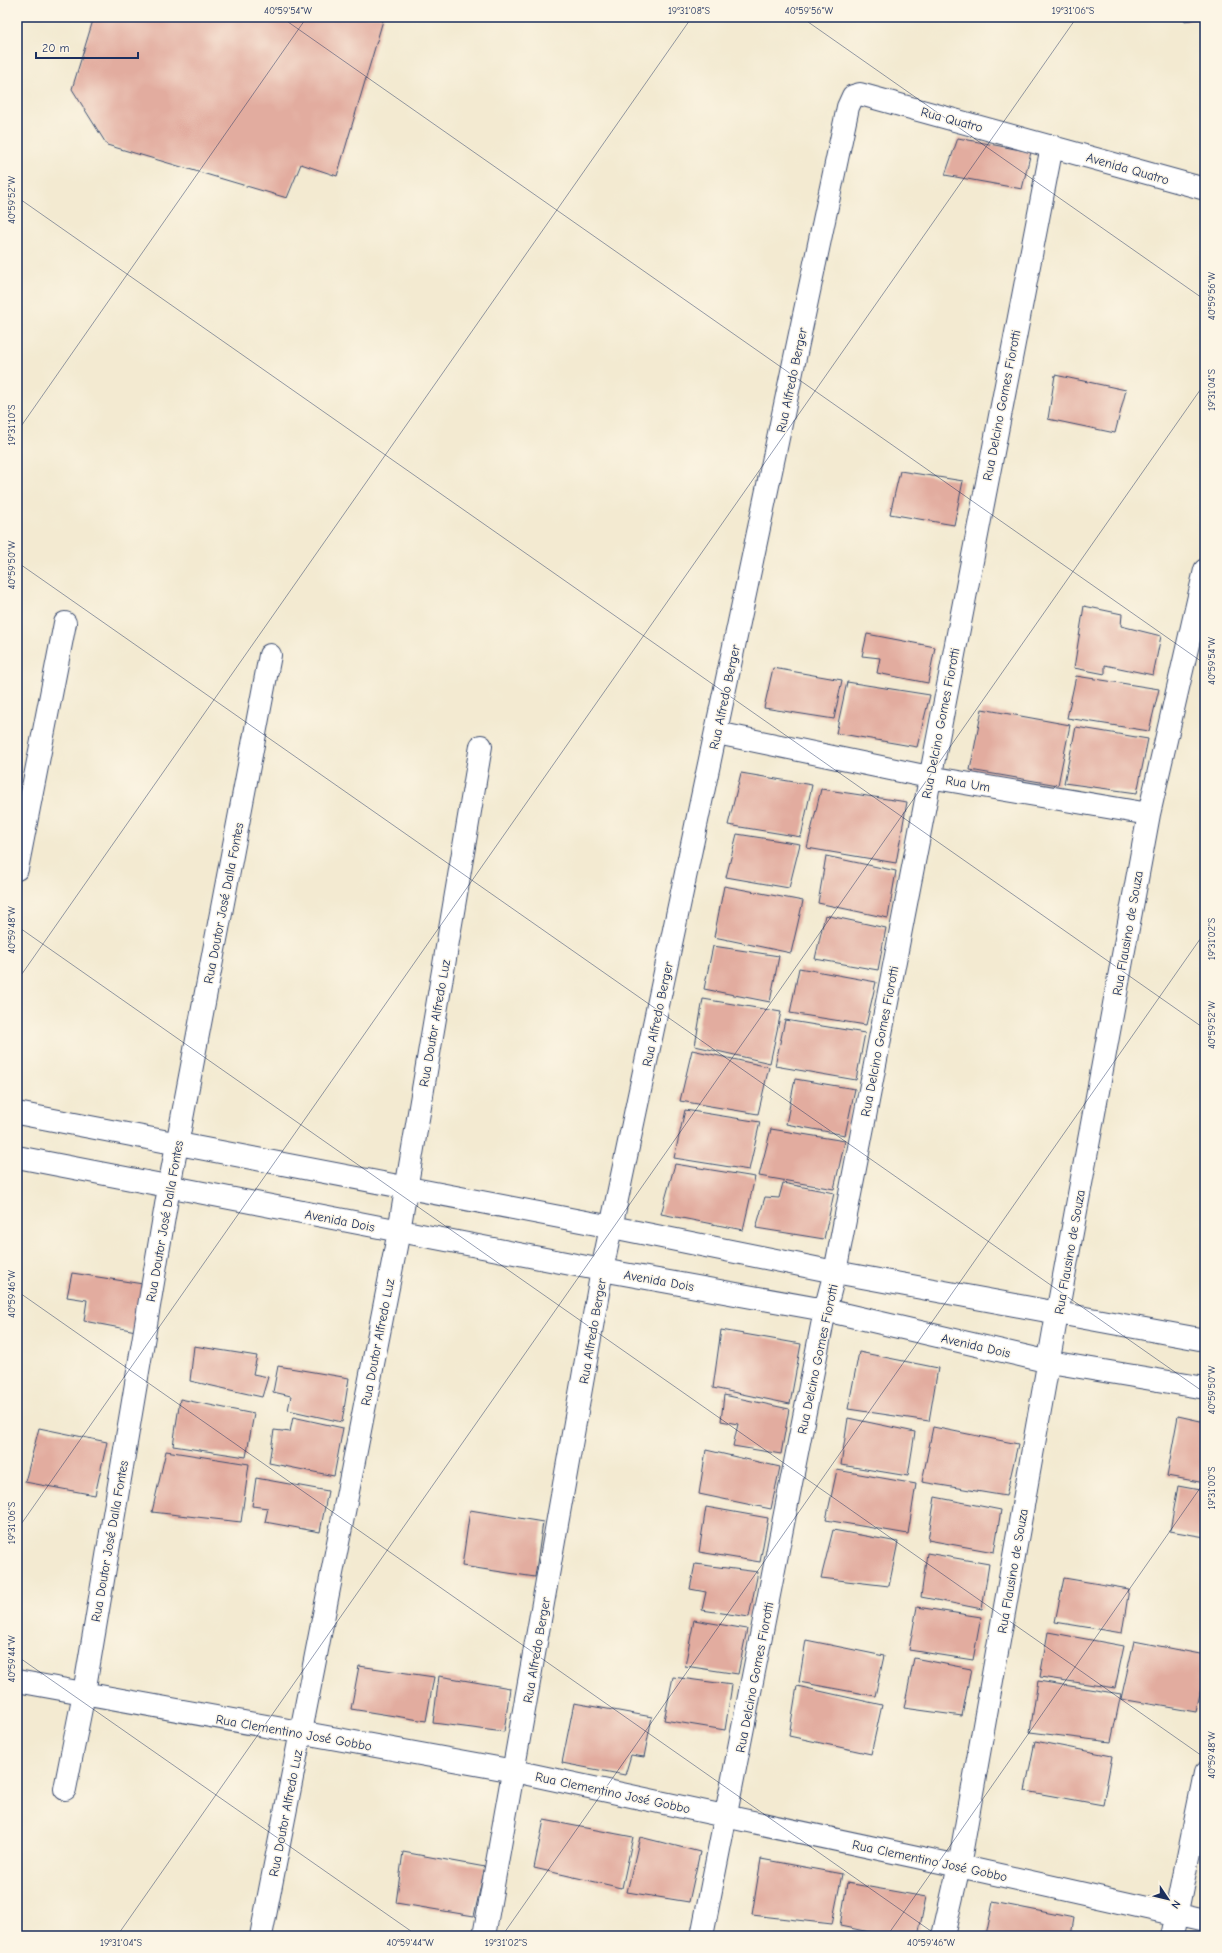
<svg xmlns="http://www.w3.org/2000/svg" width="1222" height="1953" viewBox="0 0 1222 1953" font-family="'Comic Neue',sans-serif">
  <rect width="100%" height="100%" fill="#fcf5e5"/>
  <filter id="ink" filterUnits="userSpaceOnUse"><feTurbulence type="fractalNoise" baseFrequency=".025" numOctaves="2"/><feDisplacementMap in="SourceGraphic" scale="8" xChannelSelector="R" yChannelSelector="G"/><feConvolveMatrix kernelMatrix="1 2 1 2 8 2 1 2 1" color-interpolation-filters="sRGB"/></filter>
  <filter id="wash" filterUnits="userSpaceOnUse"><feTurbulence type="fractalNoise" baseFrequency=".012" numOctaves="4" result="noise"/><feDisplacementMap in="SourceGraphic" scale="16" xChannelSelector="R" yChannelSelector="G"/><feGaussianBlur stdDeviation="0.9" result="paint"/><feColorMatrix in="noise" values="0 0 0 0 0 0 0 0 0 0 0 0 0 0 0 0 0 1.4 0 .05"/><feComposite in="paint" operator="in"/></filter>
  <g filter="url(#wash)">
    <rect width="100%" height="100%" fill="#f3ead1"/>
    <g id="blocks">
      <!-- building -->
      <path fill="#e2ac9f" d="M94,17H384L337,176L301,164L287,198L107,145L72,89Z
        M1183,17H1204V18L1184,21Z
        M958,138L1031,152L1022,189L945,175Z
        M1055,375L1126,390L1115,433L1048,419Z
        M900,471L963,481L954,525L890,514Z
        M1084,606L1122,614L1121,626L1161,636L1153,675L1105,665V674L1074,668Z
        M867,634L935,647L928,683L877,673L880,658L862,656Z
        M773,668L842,680L834,719L764,708Z
        M1076,676L1159,689L1149,731L1067,718Z
        M847,682L930,695L917,747L836,733Z
        M982,709L1070,725L1058,785L970,770Z
        M1076,727L1148,739L1137,793L1064,783Z
        M741,773L812,785L801,837L728,825Z
        M821,789L907,802L896,863L807,848Z
        M737,834L800,844L789,888L726,877Z
        M826,856L896,871L888,918L818,903Z
        M724,886L803,901L791,953L714,937Z
        M825,915L886,928L878,970L815,959Z
        M713,946L779,956L770,1002L704,989Z
        M799,968L876,982L866,1025L790,1013Z
        M703,999L781,1012L770,1063L695,1046Z
        M785,1020L865,1033L856,1080L775,1066Z
        M692,1050L769,1067L758,1114L680,1101Z
        M795,1079L855,1089L845,1135L786,1124Z
        M685,1110L760,1122L749,1170L674,1158Z
        M771,1129L845,1141L834,1189L759,1176Z
        M675,1164L755,1177L743,1230L661,1214Z
        M783,1183L834,1193L824,1239L756,1228L765,1197L779,1198Z
        M72,1273L143,1284L136,1331L84,1321L87,1300L67,1297Z
        M721,1330L801,1344L790,1404L713,1388Z
        M194,1346L257,1356L253,1374L268,1377L262,1397L190,1381Z
        M859,1352L938,1368L929,1421L848,1409Z
        M278,1366L349,1378L342,1422L288,1410L291,1396L273,1392Z
        M724,1395L789,1409L781,1454L733,1446L738,1424L721,1421Z
        M180,1399L254,1414L246,1457L173,1446Z
        M1178,1416L1205,1422V1483L1167,1476Z
        M293,1417L343,1428L334,1476L269,1463L274,1430L290,1432Z
        M848,1418L915,1432L908,1476L841,1465Z
        M933,1427L1018,1444L1006,1496L922,1482Z
        M39,1428L107,1442L95,1495L25,1482Z
        M706,1450L780,1467L771,1509L699,1494Z
        M166,1451L249,1464L241,1522L152,1512Z
        M837,1470L916,1484L908,1534L826,1520Z
        M256,1478L328,1491L320,1532L265,1522L268,1508L252,1506Z
        M1178,1486L1205,1491V1537L1170,1531Z
        M935,1497L1001,1510L994,1552L928,1540Z
        M706,1507L768,1518L760,1562L699,1552Z
        M470,1510L543,1522L535,1577L462,1566Z
        M833,1530L898,1542L889,1586L821,1578Z
        M927,1553L989,1564L982,1609L921,1597Z
        M695,1564L758,1572L749,1617L702,1610L706,1592L690,1589Z
        M1064,1578L1129,1589L1122,1633L1055,1622Z
        M917,1607L981,1617L973,1660L909,1650Z
        M694,1620L747,1629L738,1674L685,1666Z
        M1048,1632L1124,1646L1115,1688L1040,1677Z
        M806,1640L884,1656L875,1696L799,1682Z
        M1134,1641L1205,1655V1670L1196,1712L1121,1699Z
        M914,1658L971,1669L962,1716L904,1708Z
        M359,1666L434,1677L426,1721L351,1709Z
        M439,1676L510,1688L504,1732L433,1723Z
        M673,1677L732,1685L725,1730L664,1720Z
        M1038,1681L1121,1694L1111,1742L1030,1732Z
        M797,1686L882,1705L871,1754L789,1736Z
        M574,1703L652,1717L644,1757L631,1755L625,1775L562,1763Z
        M1035,1741L1112,1756L1103,1805L1025,1791Z
        M544,1820L633,1837L622,1888L534,1868Z
        M640,1837L700,1852L689,1902L627,1892Z
        M403,1852L485,1867L474,1916L396,1903Z
        M761,1859L842,1874L832,1924L752,1915Z
        M847,1883L926,1897L918,1936H889L840,1926Z
        M993,1902L1074,1918L1071,1936H986Z"/>
    </g>
  </g>
  <g filter="url(#ink)">
    <use href="#blocks" fill-opacity="0" stroke="#3b4b6f" stroke-width="1"/>
    <g fill="none" stroke-linecap="round" stroke-linejoin="round">
      <defs>
        <path id="street" d="M717,733L929,777L1149,814
          M17,869L65,623
          M17,1113L612,1227L835,1272L1205,1340
          M17,1157L602,1270L825,1310L1050,1362L1205,1388
          M17,1681L514,1771L959,1866L1205,1921
          M65,1789L84,1693L169,1187L270,655
          M261,1936L399,1231L481,746
          M484,1936L602,1270L848,107L853,96L860,94L1205,189
          M702,1936L825,1310L835,1272L1052,146
          M943,1936L959,1866L1057,1314L1149,814L1205,570
          M1172,1936L1205,1773"/>
      </defs>
      <!-- street casing -->
      <use href="#street" stroke="#3b4b6f" stroke-width="24"/>
      <!-- street -->
      <use href="#street" stroke="#fff" stroke-width="22"/>
    </g>
  </g>
  <!-- ticks -->
  <path fill="none" stroke="#1b2f5e" stroke-width="1" stroke-opacity="0.45" d="M281,17L1205,664M801,17L1205,300M17,197L1205,1029M17,432L307,17M17,562L1205,1393M17,926L1205,1758M17,981L692,17M17,1291L938,1936M17,1530L1077,17M17,1656L418,1936M117,1936L1205,383M502,1936L1205,932M887,1936L1205,1481"/>
  <g text-anchor="middle" stroke-width="3" stroke-linejoin="round" paint-order="stroke">
    <!-- street labels -->
    <g font-size="13" fill="#1b2f5e" stroke="#fcf5e5">
      <text transform="translate(952 119) rotate(15)" y="5">Rua Quatro</text>
      <text transform="translate(1128 168) rotate(16)" y="5">Avenida Quatro</text>
      <text transform="translate(791 380) rotate(-78)" y="5">Rua Alfredo Berger</text>
      <text transform="translate(1001 405) rotate(-79)" y="5">Rua Delcino Gomes Fiorotti</text>
      <text transform="translate(724 697) rotate(-78)" y="5">Rua Alfredo Berger</text>
      <text transform="translate(940 723) rotate(-79)" y="5">Rua Delcino Gomes Fiorotti</text>
      <text transform="translate(968 783) rotate(10)" y="5">Rua Um</text>
      <text transform="translate(223 903) rotate(-79)" y="5">Rua Doutor José Dalla Fontes</text>
      <text transform="translate(1127 933) rotate(-80)" y="5">Rua Flausino de Souza</text>
      <text transform="translate(657 1014) rotate(-78)" y="5">Rua Alfredo Berger</text>
      <text transform="translate(434 1023) rotate(-80)" y="5">Rua Doutor Alfredo Luz</text>
      <text transform="translate(879 1041) rotate(-79)" y="5">Rua Delcino Gomes Fiorotti</text>
      <text transform="translate(340 1220) rotate(11)" y="5">Avenida Dois</text>
      <text transform="translate(164 1221) rotate(-80)" y="5">Rua Doutor José Dalla Fontes</text>
      <text transform="translate(1069 1252) rotate(-80)" y="5">Rua Flausino de Souza</text>
      <text transform="translate(659 1280) rotate(10)" y="5">Avenida Dois</text>
      <text transform="translate(592 1331) rotate(-80)" y="5">Rua Alfredo Berger</text>
      <text transform="translate(377 1342) rotate(-79)" y="5">Rua Doutor Alfredo Luz</text>
      <text transform="translate(976 1345) rotate(13)" y="5">Avenida Dois</text>
      <text transform="translate(817 1359) rotate(-78)" y="5">Rua Delcino Gomes Fiorotti</text>
      <text transform="translate(109 1541) rotate(-80)" y="5">Rua Doutor José Dalla Fontes</text>
      <text transform="translate(1012 1571) rotate(-80)" y="5">Rua Flausino de Souza</text>
      <text transform="translate(536 1650) rotate(-80)" y="5">Rua Alfredo Berger</text>
      <text transform="translate(754 1677) rotate(-79)" y="5">Rua Delcino Gomes Fiorotti</text>
      <text transform="translate(294 1732) rotate(10)" y="5">Rua Clementino José Gobbo</text>
      <text transform="translate(613 1792) rotate(12)" y="5">Rua Clementino José Gobbo</text>
      <text transform="translate(285 1813) rotate(-79)" y="5">Rua Doutor Alfredo Luz</text>
      <text transform="translate(930 1860) rotate(12)" y="5">Rua Clementino José Gobbo</text>
    </g>
  </g>
  <!-- margin -->
  <rect width="1222" height="1953" fill="none" stroke="#fcf5e5" stroke-width="44"/>
  <!-- north arrow -->
  <g transform="translate(1168 1899) rotate(125)" stroke="#fcf5e5" stroke-width="3" paint-order="stroke">
  <path d="M0-3L7 15L0 10L-7 15Z" fill="#1b2f5e"/>
  <text y="-6" font-size="11" font-weight="bold" text-anchor="middle" fill="#1b2f5e">N</text>
  </g>
  <!-- scale -->
  <path d="M36 52v6h102v-6" fill="none" stroke="#1b2f5e" stroke-width="2"/>
  <text x="42" y="52" font-size="12" fill="#1b2f5e" stroke="#fcf5e5" stroke-width="3" paint-order="stroke">20 m</text>
  <rect x="22" y="22" width="1178" height="1909" fill="none" stroke="#1b2f5e" stroke-width="1.5"/>
  <g font-size="10" text-anchor="middle" fill="#1b2f5e">
    <text x="288" y="14">40°59'54"W</text>
    <text x="689" y="14">19°31'08"S</text>
    <text x="809" y="14">40°59'56"W</text>
    <text x="1073" y="14">19°31'06"S</text>
    <text transform="translate(11 200) rotate(-90)" y="4">40°59'52"W</text>
    <text transform="translate(1211 296) rotate(-90)" y="4">40°59'56"W</text>
    <text transform="translate(1211 390) rotate(-90)" y="4">19°31'04"S</text>
    <text transform="translate(11 425) rotate(-90)" y="4">19°31'10"S</text>
    <text transform="translate(11 565) rotate(-90)" y="4">40°59'50"W</text>
    <text transform="translate(1211 661) rotate(-90)" y="4">40°59'54"W</text>
    <text transform="translate(11 930) rotate(-90)" y="4">40°59'48"W</text>
    <text transform="translate(1211 939) rotate(-90)" y="4">19°31'02"S</text>
    <text transform="translate(1211 1025) rotate(-90)" y="4">40°59'52"W</text>
    <text transform="translate(11 1294) rotate(-90)" y="4">40°59'46"W</text>
    <text transform="translate(1211 1390) rotate(-90)" y="4">40°59'50"W</text>
    <text transform="translate(1211 1488) rotate(-90)" y="4">19°31'00"S</text>
    <text transform="translate(11 1523) rotate(-90)" y="4">19°31'06"S</text>
    <text transform="translate(11 1659) rotate(-90)" y="4">40°59'44"W</text>
    <text transform="translate(1211 1755) rotate(-90)" y="4">40°59'48"W</text>
    <text x="121" y="1946">19°31'04"S</text>
    <text x="410" y="1946">40°59'44"W</text>
    <text x="506" y="1946">19°31'02"S</text>
    <text x="931" y="1946">40°59'46"W</text>
  </g>
</svg>
